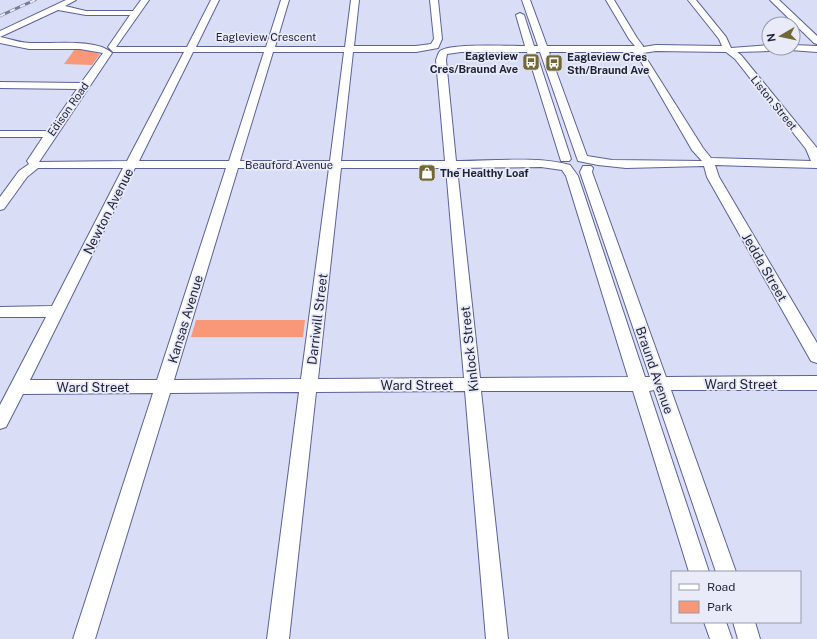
<svg xmlns="http://www.w3.org/2000/svg" width="817" height="639" viewBox="0 0 817 639" font-family="'Public Sans',sans-serif">
  <rect width="100%" height="100%" fill="#d9ddf6"/>
  <!-- green -->
  <path fill="#f99878" d="M75,49L90,51L100,54L92,65L64,64Z
    M196,320H305L303,337H191Z"/>
  <g fill="none" stroke-linecap="round" stroke-linejoin="round">
    <defs>
      <path id="minor" d="M66,0H76L65,6L86,11H133L141,0H149L116,47H187L211,0H219L196,47H266L281,0H289L275,47H345L351,0H359L354,46H416L431,44L434,39L430,0H438L442,39L438,48L416,52H353L341,161H445L436,60C437,58 438,53 440,51C450,43 509,46 525,46L516,15L520,13L524,15L534,46H538L522,0H530L547,46H635L629,39L606,0H614L637,38L643,46V47L656,45L722,46L719,39L688,0H696L726,37L731,48L769,45V48H774L769,51L737,52L741,55L817,148V168L715,165L719,177L817,343V363L811,361L707,177L704,166L626,168L598,165L578,161L540,52H536L571,159L569,161H561L527,52H461L447,54L446,60L456,161C492,161 537,156 570,165L578,176L645,377H650L580,172L583,166H591L593,168L592,172L666,377L817,376V390H671L736,572H716L654,390L649,391L709,572H689L633,391H481L508,639H486L465,391L316,392L289,639H267L299,392L170,393L95,639H73L153,393L23,394L6,427L0,429V405L46,317H0V307L52,306L123,168H38L27,177L4,209L0,210V197L19,171L29,164L27,161L43,137H0V131H48L77,89L0,88V82L81,83L103,53L80,49H29L0,43V37C10,39 20,43 31,43C52,44 97,38 112,53L39,162L127,161L184,52H113L108,47L130,15H86L58,10L0,37V31ZM656,51L726,52L735,59L806,149L811,161L711,158L703,148L643,53ZM193,52H264L229,161H139ZM273,52H344L330,161H240ZM549,52H633L640,60L692,150L702,161L612,160L587,156ZM541,167L562,170L566,176L628,377L480,378L457,168ZM135,168H226L157,380H30ZM238,168H329L301,379L174,380ZM341,168H446L464,378L318,379Z
        M770,0H779L817,36V44L814,43Z
        M793,45L817,46V52L790,50L788,48H793Z
        M704,622H726L732,639H710Z
        M733,622H755L760,639H738Z"/>
    </defs>
    <!-- minor casing -->
    <use href="#minor" stroke="#5c6197" stroke-width="2"/>
    <!-- minor -->
    <use href="#minor" fill="#fff" fill-rule="evenodd"/>
    <defs>
      <path id="rail" d="M0,16L35,0"/>
    </defs>
    <!-- rail casing -->
    <use href="#rail" stroke="#797d94" stroke-width="3"/>
    <!-- rail -->
    <use href="#rail" stroke="#e9ebf8" stroke-width="2" stroke-dasharray="5.5" stroke-linecap="butt"/>
  </g>
  <!-- icons -->
  <defs>
    <symbol id="bus-square" viewBox="-11 -11 22 22"><rect x="-9" y="-9" width="18" height="18" rx="4" fill="#726835" stroke="#e9ebf8"/><path d="M-5-6H5V4H4V6H2V4H-2V6H-4V4H-5ZM-3.5-4V0h7V-4ZM-3.5 1.2v1.5H-2V1.2ZM2 1.2v1.5H3.5V1.2Z" fill="#fff"/></symbol>
    <symbol id="shop-square" viewBox="-11 -11 22 22"><rect x="-9" y="-9" width="18" height="18" rx="4" fill="#726835" stroke="#e9ebf8"/><path d="M-5-2.5h2.3a2.7 3.5 0 0 1 5.4 0H5L5.5 6h-11ZM-1.5-2.5h3a1.5 2.3 0 0 0-3 0Z" fill="#fff"/></symbol>
  </defs>
  <g fill-rule="evenodd">
    <use href="#bus-square" x="521" y="52" width="20" height="20"/>
    <use href="#bus-square" x="544" y="53" width="20" height="20"/>
    <use href="#shop-square" x="417" y="163" width="20" height="20"/>
  </g>
  <g text-anchor="middle" stroke-width="3.5" stroke-linejoin="round" paint-order="stroke">
    <!-- far-street labels -->
    <g font-size="11" fill="#1f2238" stroke="#e9ebf8">
      <text x="266" y="41">Eagleview Crescent</text>
      <text transform="translate(774 103) rotate(51)" y="4">Liston Street</text>
      <text transform="translate(68 109) rotate(-55)" y="4">Edison Road</text>
      <text x="289" y="169">Beauford Avenue</text>
    </g>
    <!-- far-poi labels -->
    <g font-size="11" font-weight="bold" fill="#1f2238" stroke="#e9ebf8" text-anchor="start">
      <text x="518" y="60" text-anchor="end">Eagleview<tspan x="518" dy="13">Cres/Braund Ave</tspan></text>
      <text x="567" y="61">Eagleview Cres<tspan x="567" dy="13">Sth/Braund Ave</tspan></text>
      <text x="440" y="177">The Healthy Loaf</text>
    </g>
    <!-- street labels -->
    <g font-size="13" fill="#1f2238" stroke="#e9ebf8">
      <text transform="translate(108 211) rotate(-63)" y="5">Newton Avenue</text>
      <text transform="translate(765 267) rotate(60)" y="5">Jedda Street</text>
      <text transform="translate(185 319) rotate(-73)" y="5">Kansas Avenue</text>
      <text transform="translate(317 319) rotate(-83)" y="5">Darriwill Street</text>
      <text transform="translate(469 349) rotate(-96)" y="5">Kinlock Street</text>
      <text transform="translate(655 370) rotate(71)" y="5">Braund Avenue</text>
      <text x="741" y="389">Ward Street</text>
      <text x="417" y="390">Ward Street</text>
      <text x="93" y="392">Ward Street</text>
    </g>
  </g>
  <!-- legend -->
  <rect x="671" y="571" width="130" height="52" fill="#e9ebf8" stroke="#989bab"/>
  <rect x="679" y="584" width="20" height="6" fill="#ffffff" stroke="#989bab"/>
  <text x="707" y="591" font-size="12" fill="#1f2238">Road</text>
  <rect x="679" y="601" width="20" height="12" fill="#f99878" stroke="#989bab"/>
  <text x="707" y="611" font-size="12" fill="#1f2238">Park</text>
  <!-- north arrow -->
  <g transform="translate(781 36) rotate(261)"><circle r="19" fill="#e9ebf8" stroke="#989bab"/>
  <path d="M0-3L7 15L0 10L-7 15Z" fill="#726835"/>
  <text y="-6" font-size="11" font-weight="bold" text-anchor="middle" fill="#1f2238">N</text>
  </g>
</svg>
